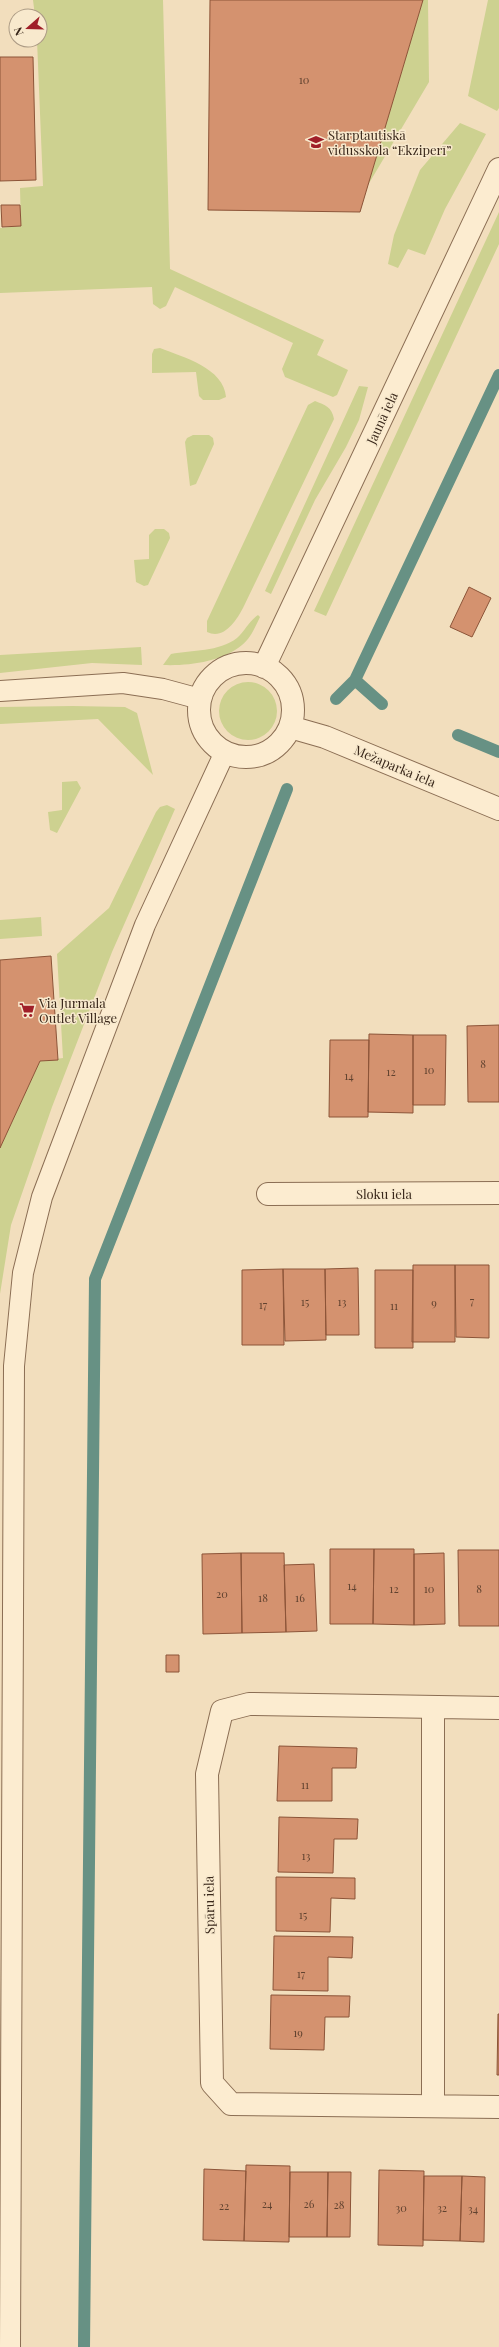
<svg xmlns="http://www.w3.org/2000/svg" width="499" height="2347" viewBox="0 0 499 2347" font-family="'Playfair Display',serif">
  <rect width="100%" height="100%" fill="#f2debd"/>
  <!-- green -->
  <path fill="#cdd190" d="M33,0H163L170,269L324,340L317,355L348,370L337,395L333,397L285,377L282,369L293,343L175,287L166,306L160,309L153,304L152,287L0,293V228L21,226L20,188L43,186L37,40H40V16H35Z
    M423,0H428L429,82L368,185Z
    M488,0H499V108L497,111L468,96Z
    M460,123L486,134L445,209L425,255L408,249L398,268L388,264L394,235L420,170Z
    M499,212V244L326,616L314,611Z
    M160,348C183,357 224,368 226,397L219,400H203L199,396L196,372L152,373V354L154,349Z
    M359,386L368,387L359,420L346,447L315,500L271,594L265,591Z
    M315,401C325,405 332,407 334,419L243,608C236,621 224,640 207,632V621L308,405Z
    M193,435H209L213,438L214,444L196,484L190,486L185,442L187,438Z
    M155,529H164L169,533L170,538L148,585L144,586L136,582L134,560L149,559V535Z
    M258,615L260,617C255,627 251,638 242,645C222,662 188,666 163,665L171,654C192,650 219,652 237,638C245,631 249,621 258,615Z
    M141,647L142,665L92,663L0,673V655Z
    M219 711a29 29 0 1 1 58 0a29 29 0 1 1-58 0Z
    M73,706L125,707L137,713L153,775L98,719L0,724V707Z
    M77,781L81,788L57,833L50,830L48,812L62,810V782Z
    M167,805L175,809L112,952L52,1107L11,1225L0,1294V1148L40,1061L63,1058L57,954L109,908L156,812L160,807Z
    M41,917L42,936L0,939V920Z"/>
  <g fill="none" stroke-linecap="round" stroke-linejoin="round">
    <!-- stream -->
    <path stroke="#679184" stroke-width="12" d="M355,680L382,704
      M336,699L355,680L499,375
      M458,735L499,752
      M84,2347L95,1279L287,789"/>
  </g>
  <!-- building -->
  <path fill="#d4926f" stroke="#8c5438" d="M210,0H423L360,212L208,210Z
    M0,57H33L36,180L0,181Z
    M1,205H20L21,226L2,227Z
    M469,587L491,598L472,637L450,627Z
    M51,956L58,1060L40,1061L0,1148V960Z
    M499,1025V1102H468L467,1026Z
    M369,1034L413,1035V1113L368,1112Z
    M413,1035H446L445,1105H413Z
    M330,1040H369L368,1117H329Z
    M413,1265H455V1342H412Z
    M455,1265H489V1338L456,1337Z
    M358,1268L359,1335H326L325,1269Z
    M283,1269L284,1345H242V1270Z
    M283,1269H325L326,1340L285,1341Z
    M375,1270H413V1348H375Z
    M330,1549H374L373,1624H330Z
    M374,1549H414V1625L373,1624Z
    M458,1550H499V1626H459Z
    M241,1553L242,1633L203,1634L202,1554Z
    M241,1553H284L286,1632L242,1633Z
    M444,1553L445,1624L414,1625V1554Z
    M314,1564L317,1631L286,1632L284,1565Z
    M166,1655H179V1672H166Z
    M279,1746L357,1748L356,1768H332V1801H277Z
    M279,1817L358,1819L357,1839H334L333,1873L278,1872Z
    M276,1877L355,1878V1899L331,1898L330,1932L276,1931Z
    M274,1936L353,1937L352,1958L328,1957V1991L273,1990Z
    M271,1995L350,1996L349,2017H325L324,2050L270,2049Z
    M498,2014H499V2075H497Z
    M246,2165L290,2166L289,2242L244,2241Z
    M204,2169L246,2171L244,2241L203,2240Z
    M379,2170L424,2171L423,2246L378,2245Z
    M290,2172H328L327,2237H289Z
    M328,2172H351L350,2237H327Z
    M424,2176H462L460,2241L423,2240Z
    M462,2176L485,2177L484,2242L460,2241Z"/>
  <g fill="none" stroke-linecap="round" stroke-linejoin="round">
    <defs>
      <path id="service" d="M0,691L123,683L163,689L200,699
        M10,2347L14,1366L23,1273L42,1197L145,925L225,752"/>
      <path id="minor" d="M199 710a47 47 0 1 1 94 0a47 47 0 1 1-94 0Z
        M264,667L499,169
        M290,727L325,737L499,809
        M268,1194L499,1193
        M499,1708L249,1704L222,1711L207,1774L212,2083L231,2104L499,2107
        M433,2106V1707"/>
    </defs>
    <!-- service casing -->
    <use href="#service" stroke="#8b6e54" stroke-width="22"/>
    <!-- minor casing -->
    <use href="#minor" stroke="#8b6e54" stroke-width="24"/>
    <!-- service -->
    <use href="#service" stroke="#fcecd0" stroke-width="20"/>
    <!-- minor -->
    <use href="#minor" stroke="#fcecd0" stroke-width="22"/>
  </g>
  <!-- icons -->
  <defs>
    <symbol id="school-bare" viewBox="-9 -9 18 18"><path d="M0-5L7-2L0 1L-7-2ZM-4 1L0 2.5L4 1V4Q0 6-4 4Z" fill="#a01f28" stroke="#f8e9cd" stroke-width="2.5" paint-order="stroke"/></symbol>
    <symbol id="supermarket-bare" viewBox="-9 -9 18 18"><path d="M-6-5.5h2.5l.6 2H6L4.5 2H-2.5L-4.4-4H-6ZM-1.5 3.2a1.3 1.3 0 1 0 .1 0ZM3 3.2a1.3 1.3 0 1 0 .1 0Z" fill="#a01f28" stroke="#f8e9cd" stroke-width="2.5" paint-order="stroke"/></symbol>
  </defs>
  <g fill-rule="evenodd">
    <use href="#school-bare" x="305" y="131" width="22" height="22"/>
    <use href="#supermarket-bare" x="16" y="999" width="22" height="22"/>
  </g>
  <g text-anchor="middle" stroke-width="3" stroke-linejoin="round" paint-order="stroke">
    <!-- number labels -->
    <g font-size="11" fill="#60422f">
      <text x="304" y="84">10</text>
      <text x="483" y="1068">8</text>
      <text x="429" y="1074">10</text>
      <text x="391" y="1076">12</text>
      <text x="349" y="1080">14</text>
      <text x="472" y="1305">7</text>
      <text x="305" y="1306">15</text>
      <text x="342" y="1306">13</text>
      <text x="434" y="1307">9</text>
      <text x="263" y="1309">17</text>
      <text x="394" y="1310">11</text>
      <text x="352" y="1590">14</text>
      <text x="394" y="1593">12</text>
      <text x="429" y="1593">10</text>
      <text x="479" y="1593">8</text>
      <text x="222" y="1598">20</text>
      <text x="263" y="1602">18</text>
      <text x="300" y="1602">16</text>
      <text x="305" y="1789">11</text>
      <text x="306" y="1860">13</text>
      <text x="303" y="1919">15</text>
      <text x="301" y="1978">17</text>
      <text x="298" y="2037">19</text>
      <text x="267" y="2208">24</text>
      <text x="309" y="2208">26</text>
      <text x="339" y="2209">28</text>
      <text x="224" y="2210">22</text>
      <text x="401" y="2212">30</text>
      <text x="442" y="2212">32</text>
      <text x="473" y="2213">34</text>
    </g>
    <!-- poi labels -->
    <g font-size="13" fill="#39271a" stroke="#f8e9cd" text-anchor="start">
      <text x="328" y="140">Starptautiskā<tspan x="328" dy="15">vidusskola “Ekziperī”</tspan></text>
      <text x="39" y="1008">Via Jurmala<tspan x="39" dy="15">Outlet Village</tspan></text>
    </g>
    <!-- street labels -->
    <g font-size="13" fill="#39271a" stroke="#f8e9cd">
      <text transform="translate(382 418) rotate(-65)" y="5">Jaunā iela</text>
      <text transform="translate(395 766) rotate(23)" y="5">Mežaparka iela</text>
      <text x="384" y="1199">Sloku iela</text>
      <text transform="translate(209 1905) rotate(-91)" y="5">Spāru iela</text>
    </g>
  </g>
  <!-- north arrow -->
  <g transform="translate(28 28) rotate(250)"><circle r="19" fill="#f8e9cd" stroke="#ac9b85"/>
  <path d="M0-3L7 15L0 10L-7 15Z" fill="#a01f28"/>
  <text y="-6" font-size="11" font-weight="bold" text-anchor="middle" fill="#39271a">N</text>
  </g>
</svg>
